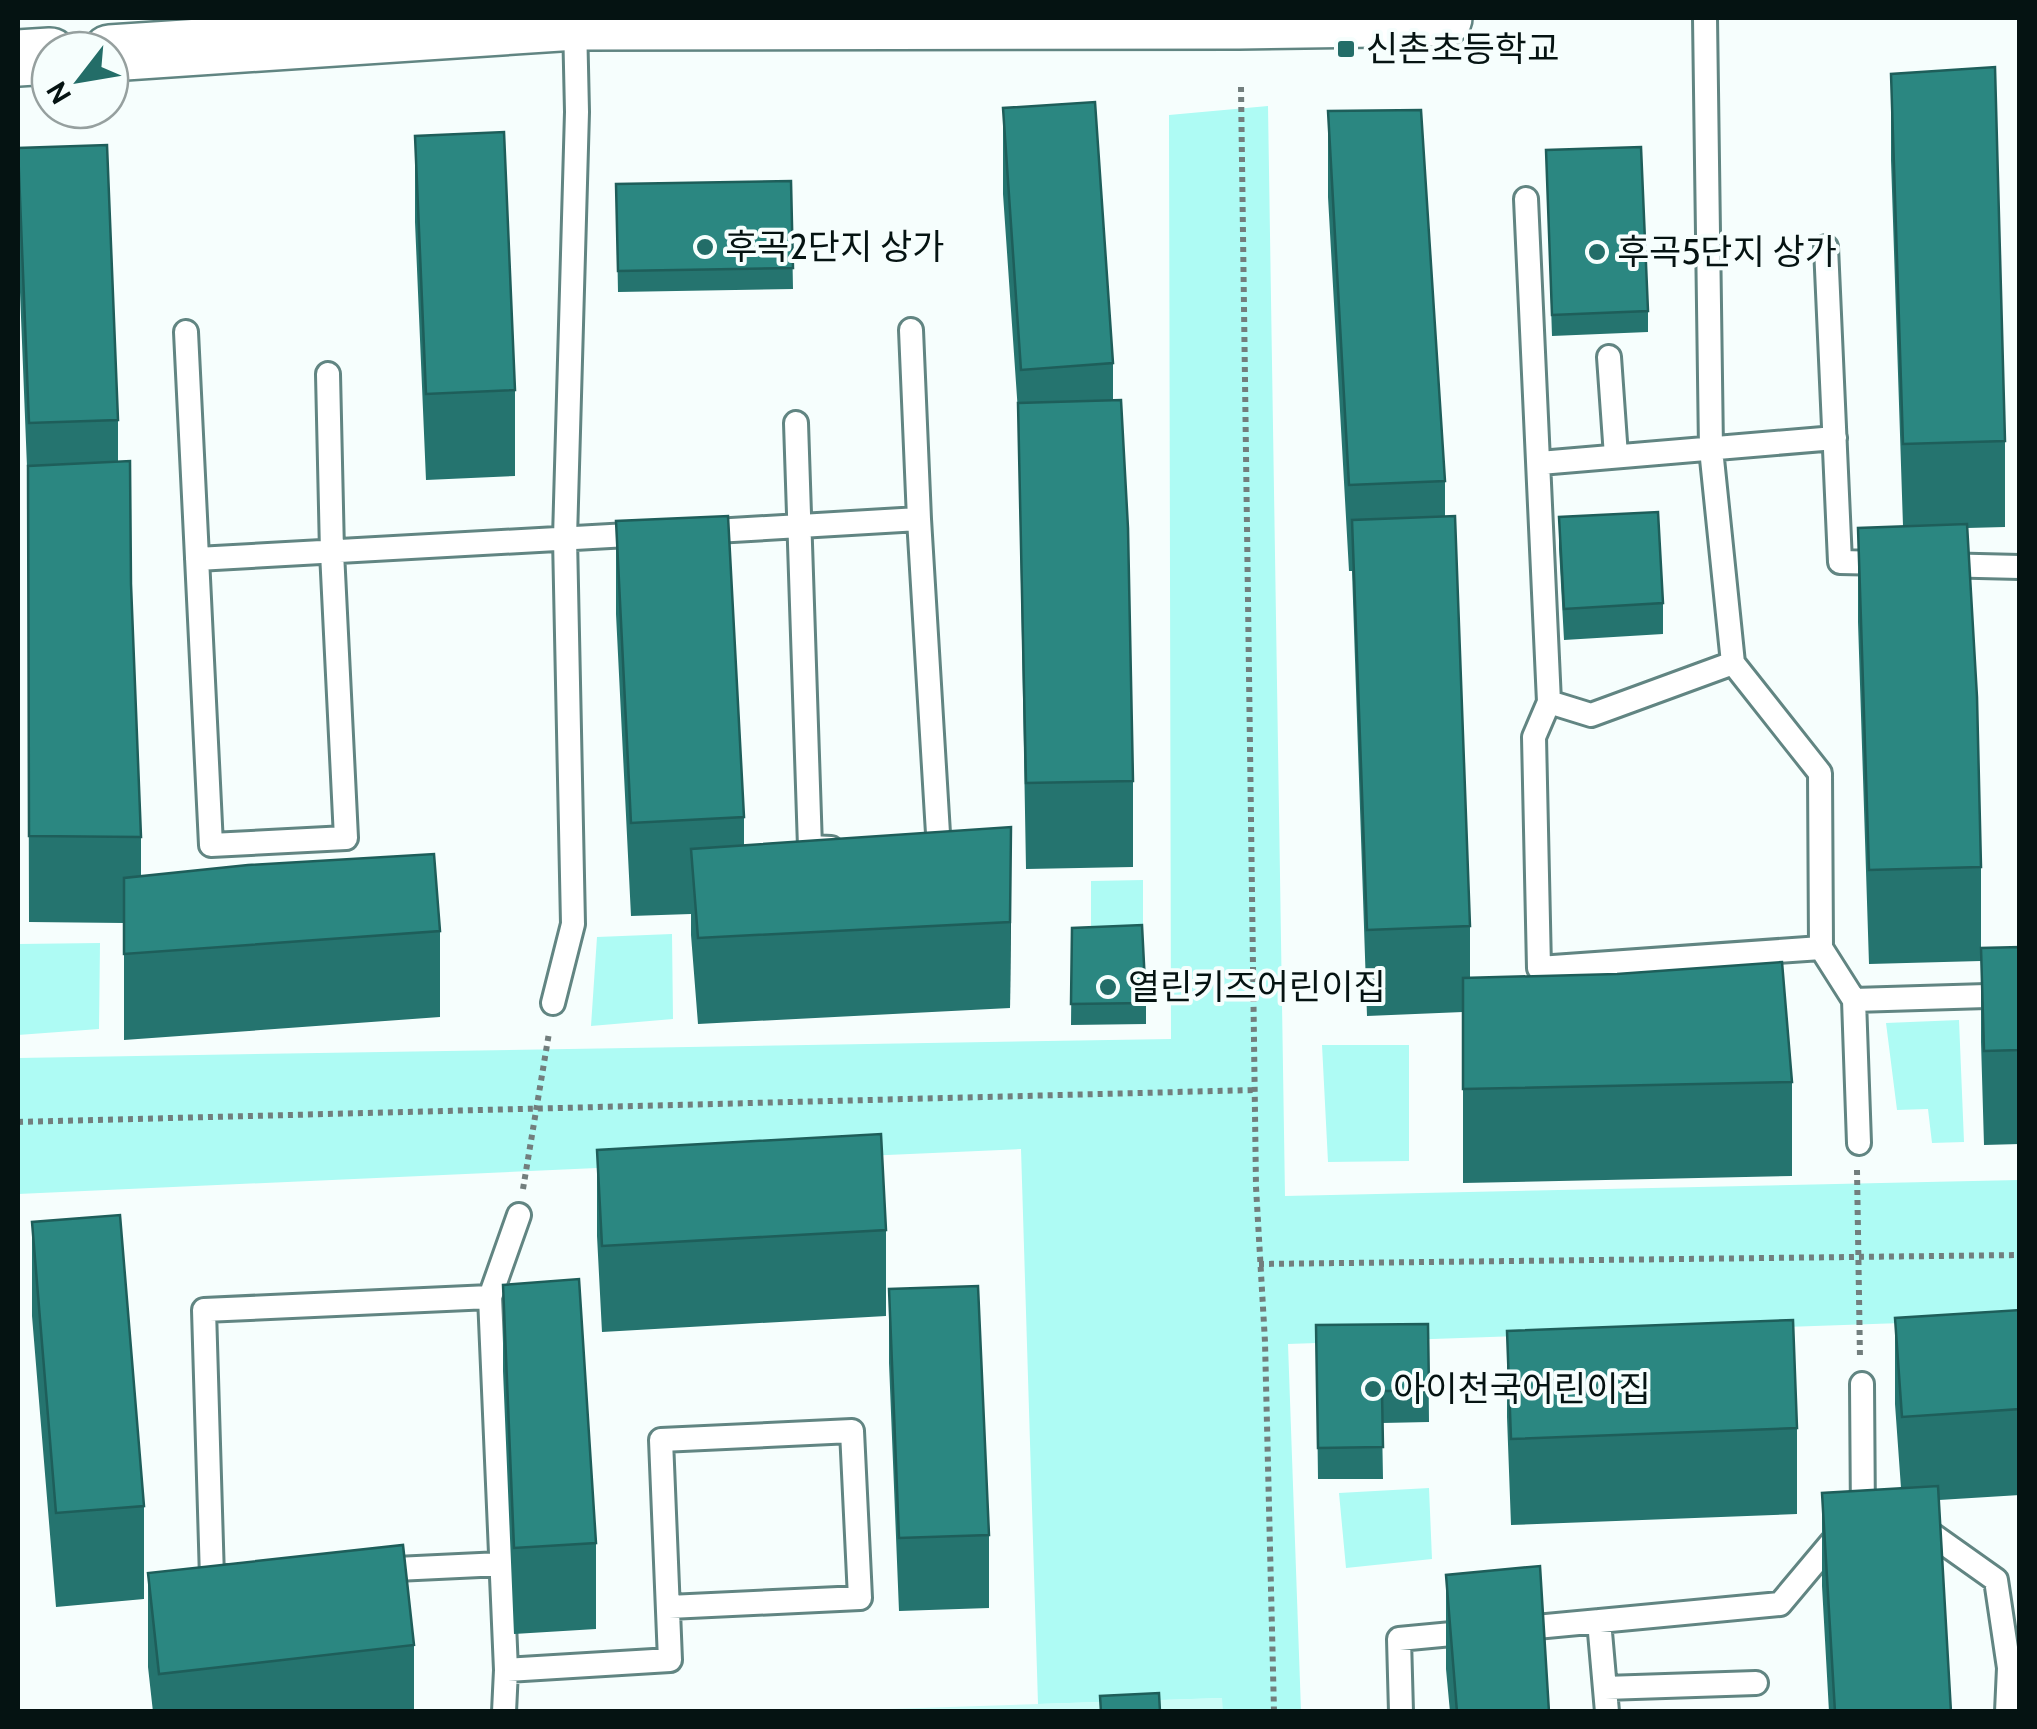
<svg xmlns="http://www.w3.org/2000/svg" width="2037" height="1729" viewBox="0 0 2037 1729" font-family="Cabin,'Noto Sans KR',sans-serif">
  <rect width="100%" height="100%" fill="#f6fefd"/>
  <!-- built -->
  <path fill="#cbfcf7" d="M1223,1698V1712H799Z"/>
  <!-- green -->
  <path fill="#aefbf4" d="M1268,106L1285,1196L2019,1180V1319L1288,1344L1301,1711H1223L1222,1698L1038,1704L1021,1149L18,1194V1058L1171,1039L1169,115Z
    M1143,880V934L1091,938V881Z
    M672,934L673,1019L591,1026L597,937Z
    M100,943L99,1029L18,1035V944Z
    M1959,1020L1964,1142L1932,1143L1928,1109L1897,1110L1886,1023Z
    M1322,1045H1409V1161L1328,1162Z
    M1429,1488L1432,1559L1346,1568L1339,1493Z"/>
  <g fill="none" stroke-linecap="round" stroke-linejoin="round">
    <defs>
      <path id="service" d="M1705,18L1711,449L1733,663L1820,773L1821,948L1854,1000L1859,1143
        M1526,199L1549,702L1534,737L1539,968L1821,948
        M1826,247L1840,562L1886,563
        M186,332L211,845L346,838L332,552L328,374
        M1609,357L1616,456
        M796,423L810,847L831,848
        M1540,463L1835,438
        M919,519L939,850H928
        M698,532L919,519L911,330
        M197,559L646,534
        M1938,565L2020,567
        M1549,702L1591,715L1733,663
        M1854,1000L2020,995
        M553,1003L573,924L565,538L577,112L575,22
        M1862,1384L1863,1520
        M1917,1531H1927L1996,1580L2009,1668L2007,1712
        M375,1570L501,1564
        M228,1577L212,1578L204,1310L490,1297
        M1599,1621L1607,1712
        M1515,1629L1780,1604L1832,1542L1847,1538
        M506,1670L670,1660L661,1440L852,1431L860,1598L669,1607
        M1605,1688L1756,1683
        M504,1712L506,1670L490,1297L519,1215
        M1401,1712L1399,1639L1473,1632"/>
      <path id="tertiary" d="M110,53L575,22L1239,21L1444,18
        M18,58L50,56"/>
    </defs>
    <!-- service casing -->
    <use href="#service" stroke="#618582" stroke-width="28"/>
    <!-- tertiary casing -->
    <use href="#tertiary" stroke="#618582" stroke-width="60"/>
    <!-- path -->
    <path stroke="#727e7d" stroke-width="6" stroke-dasharray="5 5" stroke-linecap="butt" d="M1241,87L1256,1187L1265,1342L1274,1712
      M18,1122L1255,1090
      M1857,1170L1860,1358
      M523,1189L549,1033
      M1259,1264L2020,1255"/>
    <!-- service -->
    <use href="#service" stroke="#fff" stroke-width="22"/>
    <!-- tertiary -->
    <use href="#tertiary" stroke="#fff" stroke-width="55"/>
  </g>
  <!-- wall -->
  <path fill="#25746f" d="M1891,74L2005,441V527L1967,528L1981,867V948L2020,947V1144L1984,1145L1981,1042V961L1869,964L1858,622V528L1903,526L1891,160Z
    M1003,108L1113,363V400L1133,781V867L1026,869L1018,412L1003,194Z
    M1328,111L1445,481V516L1470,926V977L1792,1082V1176L1463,1183V1012L1367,1016L1352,571H1349L1328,197Z
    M415,136L515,390V476L426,480L415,222Z
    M18,148L118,420V461L131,584L141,837V876L440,931V1017L124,1040V923L29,922L28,492L18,242Z
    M1546,150L1648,311V332L1552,336Z
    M791,181L793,289L618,292L616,184Z
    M1559,517L1663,603V634L1564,640L1559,548Z
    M616,521L744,817V845L1011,913L1010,1008L698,1024L691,935V914L631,916L616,614Z
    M1072,928L1146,1003V1024L1071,1025Z
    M597,1150L886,1230V1316L602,1332L597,1236Z
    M32,1222L144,1506V1599L56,1607L32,1316Z
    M503,1285L596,1543V1629L514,1634L503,1371Z
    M889,1289L989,1535V1608L899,1611L889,1363Z
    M2020,1310V1495L1939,1500L1951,1712H1829L1822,1586V1493L1901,1488L1895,1404V1318Z
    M1428,1324L1429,1422L1382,1423L1383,1479H1318L1316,1325Z
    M1507,1331L1797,1428V1514L1511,1525L1507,1417Z
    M148,1573L414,1645V1712H153L148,1667Z
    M1446,1575L1549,1712H1450L1446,1669Z"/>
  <!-- shaded-wall -->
  <path fill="#1e5e5a" d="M1011,827V913L1010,1008V922Z"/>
  <!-- building -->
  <path fill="#2b8781" stroke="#1e5e5a" stroke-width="2.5" d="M1995,67L2005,441L1903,444L1891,74Z
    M1095,102L1113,363L1021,370L1003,108Z
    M1421,110L1445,481L1349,485L1328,111Z
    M504,132L515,390L426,394L415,136Z
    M107,145L118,420L29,423L18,148Z
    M1641,147L1648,311L1552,315L1546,150Z
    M791,181L793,268L618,271L616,184Z
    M1121,400L1128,528L1133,781L1026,783L1018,403Z
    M130,461L131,584L141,837L29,836L28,466Z
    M1658,512L1663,603L1564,609L1559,517Z
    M728,516L744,817L631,823L616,521Z
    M1455,516L1470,926L1367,930L1352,520Z
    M1967,524L1977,697L1981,867L1869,870L1858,528Z
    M1011,827L1010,922L698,938L691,849Z
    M434,854L440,931L124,954V878L248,865Z
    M1142,925L1146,1003L1071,1004L1072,928Z
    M2020,947V1050L1984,1051L1981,948Z
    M1782,962L1792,1082L1463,1089V978L1617,974Z
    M881,1134L886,1230L602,1246L597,1150Z
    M120,1215L144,1506L56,1513L32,1222Z
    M579,1279L596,1543L514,1548L503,1285Z
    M978,1286L989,1535L899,1538L889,1289Z
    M2020,1310V1409L1902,1417L1895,1318Z
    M1793,1320L1797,1428L1511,1439L1507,1331Z
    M1428,1324L1429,1391H1382L1383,1447L1318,1448L1316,1325Z
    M1938,1486L1951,1712H1835L1822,1493Z
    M403,1545L414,1645L159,1674L148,1573Z
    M1540,1566L1549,1712H1457L1446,1575Z
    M1159,1693L1160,1712H1101L1100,1696Z"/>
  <!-- markers -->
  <g fill="#236d68" stroke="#f6fefd" stroke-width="4">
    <rect x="1336" y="39" width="20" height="20" rx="5"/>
    <circle cx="705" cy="247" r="10"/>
    <circle cx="1597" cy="252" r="10"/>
    <circle cx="1108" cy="987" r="10"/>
    <circle cx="1373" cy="1389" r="10"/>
  </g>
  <g text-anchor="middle" stroke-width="8" stroke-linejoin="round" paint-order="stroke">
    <!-- poi labels -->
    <g font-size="35" fill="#051312" stroke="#f6fefd" text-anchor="start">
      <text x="1366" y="61">신촌초등학교</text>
      <text x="725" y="259">후곡2단지 상가</text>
      <text x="1617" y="264">후곡5단지 상가</text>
      <text x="1128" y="999">열린키즈어린이집</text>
      <text x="1393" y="1401">아이천국어린이집</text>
    </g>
  </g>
  <!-- border -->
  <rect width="2037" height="1729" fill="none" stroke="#051312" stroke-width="40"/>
  <!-- north arrow -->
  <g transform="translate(80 80) rotate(239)"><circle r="48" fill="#f6fefd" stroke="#96a09f" stroke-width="2.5"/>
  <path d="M0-8L18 38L0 25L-18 38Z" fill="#236d68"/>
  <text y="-15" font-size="28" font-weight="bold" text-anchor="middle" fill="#051312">N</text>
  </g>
</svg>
